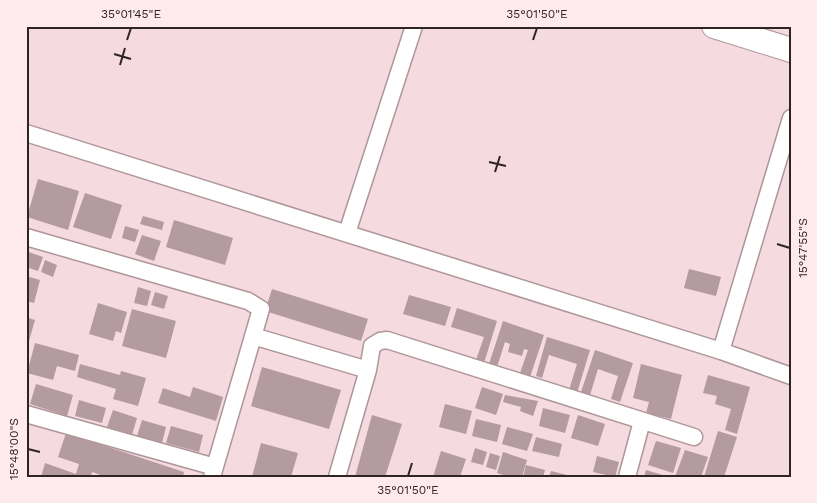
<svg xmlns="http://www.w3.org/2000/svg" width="817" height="503" viewBox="0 0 817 503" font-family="'Work Sans',sans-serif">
  <rect width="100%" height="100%" fill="#f5dadf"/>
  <!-- building -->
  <path fill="#b49ba0" d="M38,179L79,191L68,230L27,217Z
    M85,193L122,205L111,239L73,227Z
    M143,216L164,222L162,230L140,224Z
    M174,220L233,238L225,265L166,247Z
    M125,226L139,230L135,242L122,238Z
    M142,235L161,241L154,261L135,254Z
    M26,251L43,257L38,271L26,267Z
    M45,260L57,265L53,277L41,272Z
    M689,269L721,277L716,296L684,288Z
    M26,276L40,280L34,303L26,301Z
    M138,287L151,291L147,306L134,303Z
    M272,289L368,319L361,341L265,311Z
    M155,292L168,296L164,309L151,305Z
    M409,295L451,307L445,326L403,314Z
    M98,303L127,312L121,333L116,331L113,341L89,334Z
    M457,308L497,321L484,363L476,360L484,337L451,327Z
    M132,309L176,321L166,358L122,346Z
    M26,317L35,320L27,348H26Z
    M503,321L544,335L530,377L520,373L528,350L524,349L522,356L508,352L510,344L505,342L497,367L489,364Z
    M547,337L590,350L577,393L569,390L577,364L549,355L542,378L536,376Z
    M35,343L79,355L75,371L57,366L53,380L27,373Z
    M595,350L633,363L620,402L611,399L618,376L598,369L590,395L581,392Z
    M80,364L120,375L121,371L146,378L138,406L113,399L116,389L77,377Z
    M641,364L682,375L671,419L646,413L649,402L633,398Z
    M262,367L341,390L329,429L251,406Z
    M708,375L750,387L737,434L725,430L731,409L715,404L717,396L703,393Z
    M36,384L73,395L67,416L30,404Z
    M193,387L223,397L216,421L158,403L163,388L190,397Z
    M482,387L503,394L496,415L475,408Z
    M505,395L538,401L533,416L520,411L521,407L503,402Z
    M79,400L106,408L102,423L75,416Z
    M445,404L472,411L466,434L439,427Z
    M543,408L570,415L565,433L539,426Z
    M113,410L137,418L132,435L107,427Z
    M372,415L402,424L385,477H355Z
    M578,415L605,424L598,446L571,438Z
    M476,419L501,425L497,442L472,436Z
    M142,420L166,427L162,443L137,436Z
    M171,426L203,435L199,452L166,443Z
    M507,427L533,434L527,451L502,444Z
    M718,431L737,437L724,477H704Z
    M66,433L184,472L183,477H106L92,472L91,477H41L45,463L76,474L79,464L58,457Z
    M536,437L562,444L559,457L532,451Z
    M656,441L681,448L673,473L648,465Z
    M261,443L298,453L291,477H252Z
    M475,448L487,452L483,465L471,462Z
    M685,450L708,457L701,477H675Z
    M441,451L466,459L460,477H433Z
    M503,452L527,460L522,477H510L497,473Z
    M490,453L500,456L496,470L486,467Z
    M597,456L619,462L615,477L593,472Z
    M526,465L545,470L543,477H523Z
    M646,470L666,476V477H644Z
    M551,471L571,476V477H549Z"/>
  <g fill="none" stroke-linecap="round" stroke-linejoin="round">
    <defs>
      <path id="minor" d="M26,133L721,351L791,376
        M347,233L414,26
        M26,237L248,301L261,309L212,477
        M253,336L368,370
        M721,351L791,118
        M26,414L215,467
        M337,477L368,370L372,346L380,341L387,340L694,437
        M627,477L642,421"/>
      <path id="secondary" d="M714,26L791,50"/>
    </defs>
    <!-- minor casing -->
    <use href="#minor" stroke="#ae969a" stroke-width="19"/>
    <!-- secondary casing -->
    <use href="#secondary" stroke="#ae969a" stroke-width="26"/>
    <!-- minor -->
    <use href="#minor" stroke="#fff" stroke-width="16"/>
    <!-- secondary -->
    <use href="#secondary" stroke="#fff" stroke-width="24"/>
  </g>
  <!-- ticks -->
  <path fill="none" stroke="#2e2426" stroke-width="2" d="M127,40L131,28M533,40L537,28M114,54L131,59M120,65L125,48M489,162L506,166M495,172L500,156M777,244L790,248M28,449L40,452M408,476L412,463"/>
  <!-- border -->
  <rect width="817" height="503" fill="none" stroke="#fee9ec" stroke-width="55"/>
  <rect x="28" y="28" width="762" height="448" fill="none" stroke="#2e2426" stroke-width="2"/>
  <g font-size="12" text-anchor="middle" fill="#2e2426">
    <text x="131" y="18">35°01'45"E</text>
    <text x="537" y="18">35°01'50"E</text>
    <text transform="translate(803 248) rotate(-90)" y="4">15°47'55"S</text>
    <text transform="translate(14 449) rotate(-90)" y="4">15°48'00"S</text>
    <text x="408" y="494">35°01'50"E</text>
  </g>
</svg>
